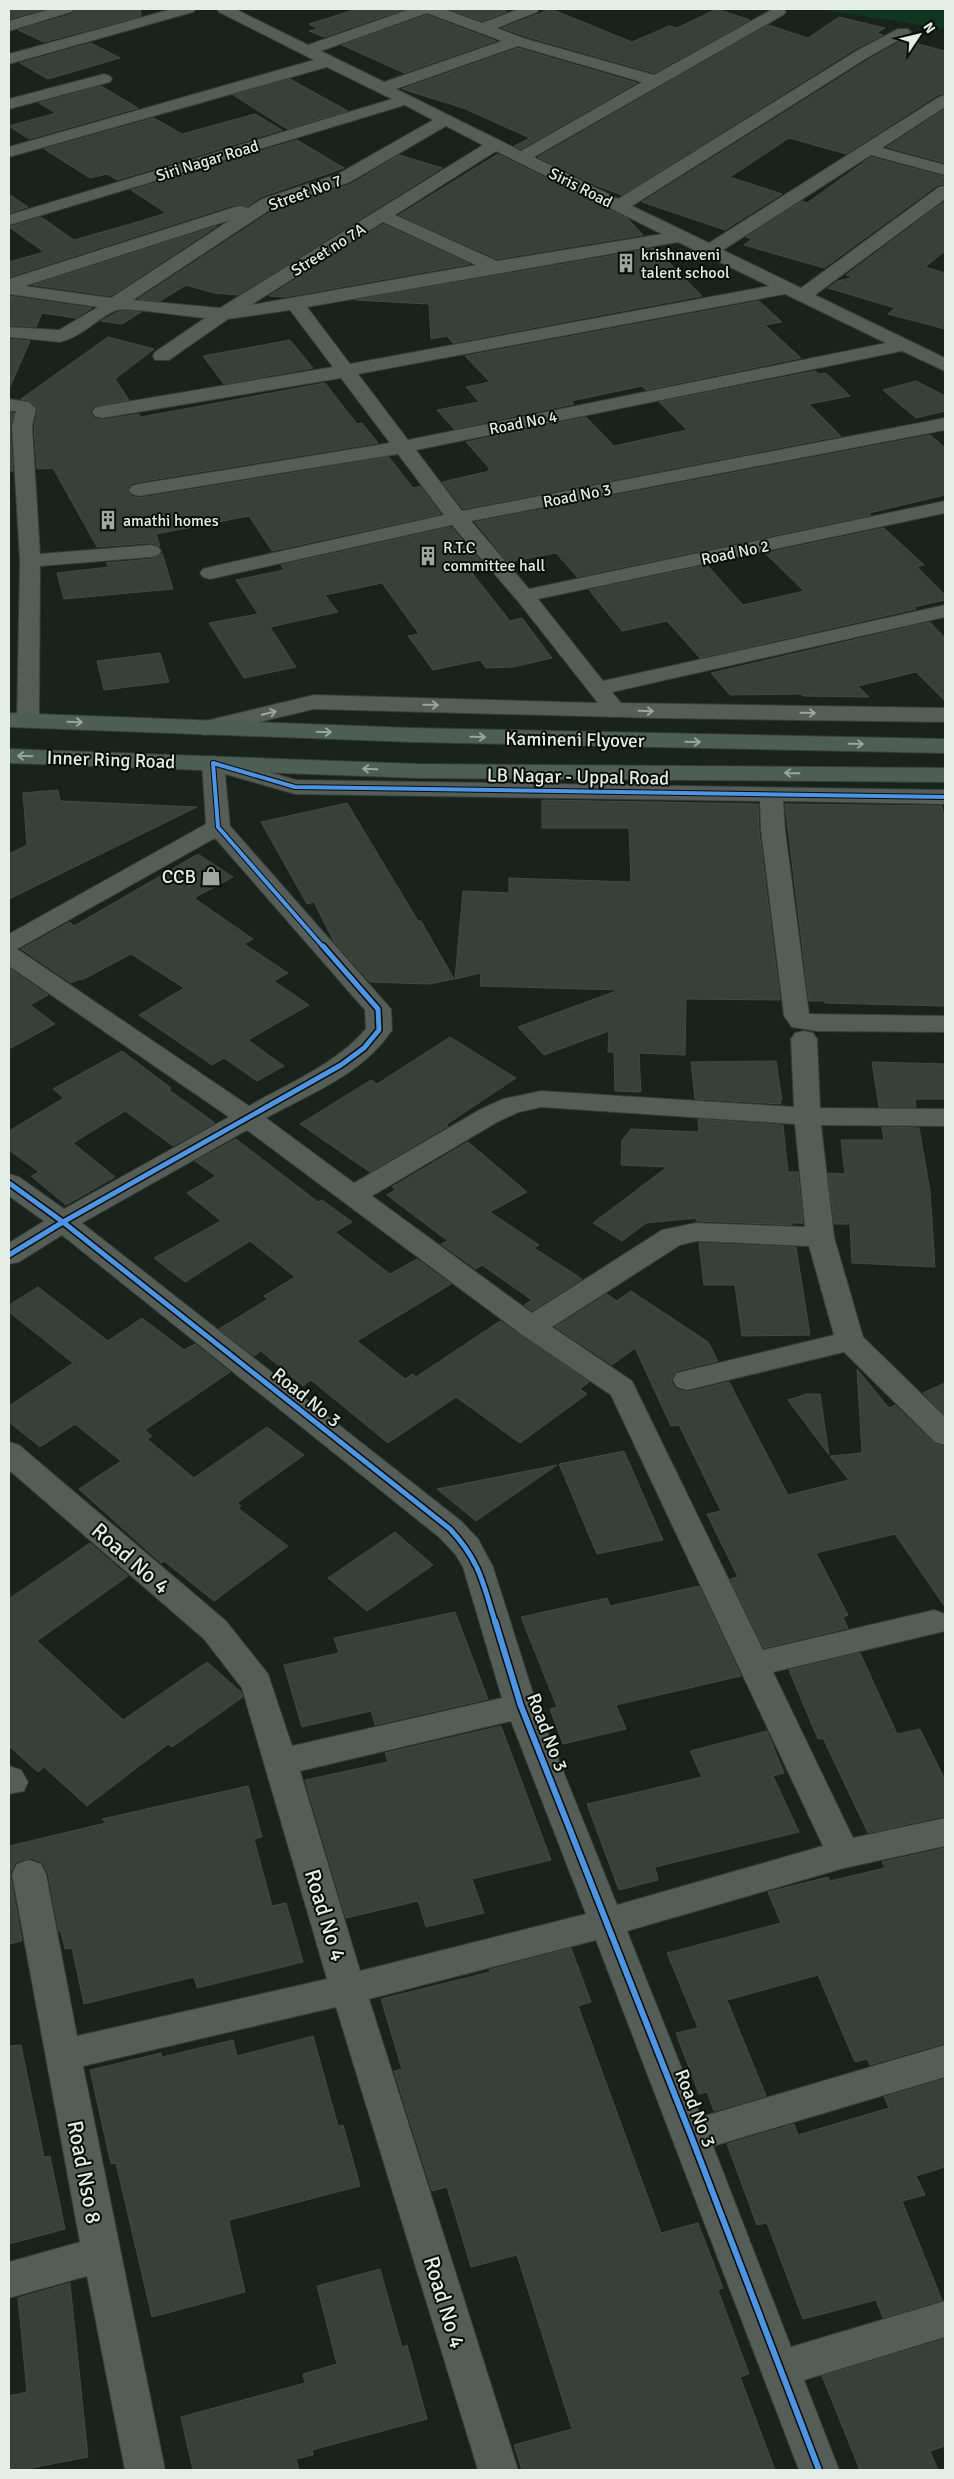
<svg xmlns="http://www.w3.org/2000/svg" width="954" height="2479" viewBox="0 0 954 2479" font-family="Signika,sans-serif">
  <rect width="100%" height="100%" fill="#1a221d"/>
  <!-- green -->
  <path fill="#113521" d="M818,9H945V29Z"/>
  <!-- building -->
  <path fill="#393f3b" stroke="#434a45" d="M9,9H45L9,19Z
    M76,9H140L141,16L44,42L18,30L72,14Z
    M357,9H405L324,37L309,31L318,29L309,24Z
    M449,9H506V12L482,21Z
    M551,9L632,42L669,26L677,28L717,9L750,20L654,73L524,36L502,28Z
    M427,15L496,41L404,73L342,45Z
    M839,17L885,28L877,33L883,35L857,48L622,195L595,185L538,157L768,25L808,38Z
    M903,40L945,51V93L938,95L846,154L789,138L730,177L782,194L725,230L642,202L871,58Z
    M91,43L120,58L48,79L20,63Z
    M518,48L637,83L521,149L514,146L530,138L463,108L402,89Z
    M290,79L348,111L287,129L233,95Z
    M101,86L138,108L29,139L9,126L56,113L39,103Z
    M945,109V163L887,147Z
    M255,114L282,130L117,180L107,174L90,178L44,149L154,118L182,134Z
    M297,140L344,168L261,197L248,206L234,205L9,277V262L44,252L9,227L41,217L74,240L141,221L166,213L131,190Z
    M498,154L627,218L643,235L497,259L399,215Z
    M399,155L442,168L238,295L214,293L186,285L160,301L138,299L275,209L351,184Z
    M871,157L945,177V184L938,185L824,268L744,245L752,239L746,237L802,201L807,203Z
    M9,194L28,207L9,213Z
    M945,201V251L925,267L945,273V329L888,314L895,308L828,288L838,281L854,277L846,275Z
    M383,224L470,264L285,297L269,296Z
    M217,226L111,296L33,285Z
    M655,248L702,296L453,343L447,336L431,339L429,304L355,300Z
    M9,296L92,308L76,318L42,313L36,327L9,325Z
    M759,301L782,322L765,325L801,358L646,390L642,386L571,401L574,404L454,429L437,410L479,402L466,387L490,382L465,356Z
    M118,312L123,311L141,312L122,324L101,321Z
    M108,337L154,349L115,379L129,400L94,406L90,412L94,418L102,420L139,414L141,417L325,383L357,424L362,423L378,443L139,482L131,484L128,489L131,496L139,498L389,457L413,488L420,486L441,514L272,551L249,516L156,534L160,546L151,543L97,547L53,468L37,469L34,426L38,409L30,401L21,399Z
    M9,339L30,341L9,389Z
    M290,340L313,368L224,384L203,356Z
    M815,371L819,374L826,373L850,396L809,404L841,436L463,509L442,482L490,471L488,470L490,469L466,442L586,417L614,446L687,430L659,402Z
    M916,381L945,396V411L916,418L883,390Z
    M9,413H14L10,426L13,471H9Z
    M930,435L945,448V495L869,513L871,515L577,577L556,553L508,562L475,522Z
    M451,527L485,566L469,569L510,621L522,618L552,658L513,667L486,668L480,660L433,670L408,636L419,634L382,583L325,595L338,612L270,627L296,667L244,678L209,623L258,614L236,580L284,570L281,565Z
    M884,528L924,565L917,567L945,595V600L914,607L916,609L700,658L667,621L622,631L589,590L707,565L743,605L804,591L765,553Z
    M162,553L173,589L64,599L57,573L109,567L106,563L151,559Z
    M930,622L945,638V701L916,672L858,686L869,697L803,696L801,694L730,695L711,673Z
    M160,653L169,682L104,690L97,661Z
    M58,790L60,801L197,807L9,899V854L27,845L23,793Z
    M542,800L758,804L759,830L780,1000L686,999L685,1055L639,1053L641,1092L615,1091L614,1052H608L609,1031L544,1055L518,1027L619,990L480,986L481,973L455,979L463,891L509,893V878L631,882L629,828H542Z
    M347,803L418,921H421L454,979L429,984L370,982L334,942L314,902L307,904L261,822Z
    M785,804L942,806L945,825V1006L825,1003V1001H809Z
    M198,854L233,877L194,898L253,939L244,944L288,973L274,981L309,1005L248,1040L284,1066L257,1081L224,1058L212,1065L139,1015L184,988L131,954L82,980L80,979L71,983L21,949L70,922L74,926Z
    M9,968L48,995L30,1005L55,1024L9,1049Z
    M450,1037L516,1078L447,1124L448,1126L370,1172L300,1124L371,1080L377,1084Z
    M122,1051L171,1088L169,1090L215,1123L173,1146L125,1111L73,1143L115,1177L66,1205L31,1176L39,1172L9,1150V1131L64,1098L53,1089Z
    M776,1061L782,1100H780L781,1104L695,1099L691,1062Z
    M872,1062L945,1064V1099H915L916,1107H879Z
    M698,1119L783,1125L788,1172H798L803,1223H792V1225L696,1221V1218L646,1223L622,1241L593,1223L667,1167L621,1165L622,1140L631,1129L699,1132Z
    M882,1127L919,1128L930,1191L935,1267L852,1263L850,1224H834L828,1173L845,1174L841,1140H884Z
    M236,1139L318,1202L322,1200L352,1222L335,1232L390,1274L417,1259L451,1284L357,1341L405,1379L413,1374L416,1377L500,1321L589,1382L580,1389L587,1394L520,1443L456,1397L388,1443L311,1380L303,1386L261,1351L254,1356L219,1329L268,1299L264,1296L295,1277L250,1241L185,1282L154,1258L221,1221L187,1193L216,1176L195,1161Z
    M468,1142L527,1192L490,1212L539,1245L534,1248L582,1279L532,1311L524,1305L532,1300L482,1265L476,1269L441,1244L448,1241L387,1195L396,1189L392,1187Z
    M699,1243L796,1247L810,1335L742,1336L735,1285H704Z
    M38,1287L108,1341L142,1318L184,1350L195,1344L230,1372L145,1430L152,1436L147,1439L194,1478L267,1427L304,1455L237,1503L241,1506L238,1508L288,1546L214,1601L164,1561L161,1563L79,1489L121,1461L75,1424L40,1447L9,1422V1406L73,1363L9,1312V1305Z
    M631,1291L708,1342L718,1361L677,1371L671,1381L676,1389L687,1392L729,1382L788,1495L849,1480L830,1456L862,1453L857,1369L889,1408L895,1405L934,1443L945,1447V1607L895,1534L816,1553L848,1615L843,1617L848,1628L764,1648L730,1579L738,1577L707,1514L721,1511L679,1425L671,1426L635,1348L612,1365L555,1327L607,1294L617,1301Z
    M945,1383V1415L923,1393Z
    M807,1394H820L829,1455L788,1400Z
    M624,1451L663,1540L597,1554L559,1464Z
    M557,1465L476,1521L437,1489Z
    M395,1532L433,1565L367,1611L328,1578Z
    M90,1543L128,1576L37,1641L123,1720L207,1662L241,1692L243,1697L172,1747L168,1744L87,1806L44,1767L38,1772L9,1746V1599Z
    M699,1586L741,1676L616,1705L626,1729L563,1744L550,1709L557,1707L521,1617L607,1598L610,1606Z
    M455,1612L488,1699L375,1725L371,1711L302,1727L284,1665L339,1653L334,1638Z
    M860,1653L897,1734L920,1729L945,1780V1816L868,1833L823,1738L818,1739L789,1670Z
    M501,1726L551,1860L472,1879L484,1913L426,1927L418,1901L346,1918L305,1780L388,1762L385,1753Z
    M767,1731L784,1773L773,1776L799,1832L655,1867L658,1880L619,1890L587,1804L702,1777L690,1751Z
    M248,1786L262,1837L254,1839L272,1906L286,1903L303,1962L197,1988L194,1977L84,2004L72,1948L65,1949L61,1932H59L48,1873L42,1862L30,1858L16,1862L10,1873L22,1941L9,1944V1846L106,1823L102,1819Z
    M945,1848V2043L870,2065L867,2059L855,2062L818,1975L727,2000L766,2096L714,2111L707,2092L699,2094L676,2033L698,2028L667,1953L781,1923L768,1892L828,1877L830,1881L885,1868L882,1862Z
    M571,1948L591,2002L578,2006L661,2233L698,2223L723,2288L718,2290L749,2374L740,2377L775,2470H522L514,2445L572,2429L517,2255L471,2267L447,2187L432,2191L394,2071L402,2069L381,1999L490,1972L489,1970Z
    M313,2036L338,2126L343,2125L360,2186L230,2220L229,2222L245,2292L152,2317L116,2163L111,2164L90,2070L161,2053L162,2057L233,2040L237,2056Z
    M21,2045L44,2157L50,2156L65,2229L9,2244V2046Z
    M945,2079V2167L916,2176L925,2195L902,2201L942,2300L883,2318L876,2300L803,2319L767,2223L757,2225L727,2144L794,2124L798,2135L889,2108L884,2097Z
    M380,2269L402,2347L407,2345L427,2419L312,2450L313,2455L296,2459L299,2470H193L181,2417L305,2383L303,2374L337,2364L317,2286Z
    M70,2283L88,2457L21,2470H9V2396L27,2392L18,2298Z
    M945,2339V2446L930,2451L938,2470H860L822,2376Z"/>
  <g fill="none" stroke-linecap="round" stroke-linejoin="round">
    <defs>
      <path id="minor" d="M51,9H74L71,12L9,31V21Z
        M172,9H196L193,12L9,64V54Z
        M217,9H235L308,45L410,9H444L482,23L519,9H539L537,12L497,28L523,38L654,75L773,9H783L786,12L783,15L534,157L618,199L858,50L898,29H908L911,32L908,35L870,56L632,206L709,243L939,97L945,95V107L882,148L945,165V175L871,155L723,250L801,288L939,187L945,186V199L815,295L945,358V371L902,351L416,450L462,511L945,418V430L471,521L529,589L945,501V513L538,599L603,681L945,605V617L612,692L621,703L945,708V722L657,718L314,709L205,735L197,733L194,728L197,723L314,695L598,703L517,600L452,525L210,579L203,577L200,573L203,569L210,567L444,515L398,454L139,496L132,494L129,490L132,486L139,484L390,443L341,378L102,418L95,416L92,412L95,408L102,406L333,367L290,310L228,319L169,360H155L153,356L155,352L205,318C192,317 125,307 117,310C96,318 86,335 60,342L9,337V327L59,330L98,307L9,294V279L235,207L241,206L248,208L262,199L338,174L433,120L405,105L9,225V215L392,99L327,67L9,157V147L314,60L219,12ZM427,13L502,41L384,82L321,51ZM518,46L642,82L521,151L396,89ZM446,126L483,145L220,308L133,300L274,207L350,182ZM496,151L662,234L497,261L395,215ZM230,220L111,298L25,286ZM383,222L476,265L251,305ZM678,242L769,286L350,364L307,307ZM785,294L886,343L408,440L358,374Z
        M104,74L110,76L112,79L110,82L9,109V99Z
        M9,399L29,402L36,409L32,426L40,554L151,545L158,547L161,551L158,555L151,557L40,566L39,720L36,725L28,727L20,725L17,720L20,561L12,426L16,411H9Z
        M213,756L296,780L945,790V804L783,801L785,830L809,1014L945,1016V1032L817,1031L792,1027L784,1016L761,830L760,801L295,794L225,774L230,826L391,1009L392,1030C364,1073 310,1094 266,1118L354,1183L481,1109L503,1099L541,1091L794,1107L791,1039L795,1033L804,1031L813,1033L817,1039L820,1108L945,1109V1126L821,1125L834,1237L863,1337L945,1417V1445L935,1442L844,1352L687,1390L677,1387L673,1380L677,1373L834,1335L809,1246L696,1241L680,1245L552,1327L632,1381L763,1650L934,1610L945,1614V1631L773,1672L853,1838L945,1818V1846L844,1868L627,1931L701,2117L945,2045V2077L713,2146L791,2347L945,2301V2337L804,2380L839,2470H799L596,1940L369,1999L518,2470H478L336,2007L83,2066L165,2470H125L87,2276L9,2298V2262L80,2242L12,1874L17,1864L29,1860L41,1864L46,1874L77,2036L327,1979L242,1688L204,1639L9,1470V1442L19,1445L226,1621L268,1674L292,1746L502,1698L463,1567L456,1555L439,1537L62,1235L19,1262L9,1264V1243L44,1221L9,1196V1174L19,1177L64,1209L229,1117L9,966V934L206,824L202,763L205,758ZM215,838L365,1010L366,1029C336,1064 289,1083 249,1106L17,949ZM541,1107L795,1124L805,1227L696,1223L662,1230L532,1313L372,1196L499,1121L519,1112ZM247,1130L521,1334L611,1395L823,1846L617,1905L537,1706L493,1567L478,1539L461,1521L82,1223ZM511,1721L586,1914L360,1971L300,1771Z
        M9,1766L21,1770L28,1782L24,1791L9,1794Z"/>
      <path id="highway" d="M9,713L412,728L945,739V753L412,742L9,727Z
        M9,749L419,764L945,768V782L419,778L9,763Z"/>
    </defs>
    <!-- minor casing -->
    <use href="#minor" stroke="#363c38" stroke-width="2"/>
    <!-- highway casing -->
    <use href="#highway" stroke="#363c38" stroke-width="2"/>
    <!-- minor -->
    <use href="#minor" fill="#565c58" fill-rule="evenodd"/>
    <!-- highway -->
    <use href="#highway" fill="#4d5e54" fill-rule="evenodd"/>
    <defs>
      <path id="cycleway-far2" d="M324,948L218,827L213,763L295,787L945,797"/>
      <path id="cycleway-far1" d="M9,1183L63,1222L450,1529C479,1560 483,1582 495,1622
        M9,1255L63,1222L341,1065L364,1048L379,1030L378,1009L323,946"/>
      <path id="cycleway" d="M495,1621L521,1706L691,2136L819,2470"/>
    </defs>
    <!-- cycleway-far2 casing -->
    <use href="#cycleway-far2" stroke="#070c09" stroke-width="6"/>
    <!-- cycleway-far1 casing -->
    <use href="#cycleway-far1" stroke="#070c09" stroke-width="8"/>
    <!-- cycleway casing -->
    <use href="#cycleway" stroke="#070c09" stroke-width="9"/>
    <!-- cycleway-far2 -->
    <use href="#cycleway-far2" stroke="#4d94e3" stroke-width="4"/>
    <!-- cycleway-far1 -->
    <use href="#cycleway-far1" stroke="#4d94e3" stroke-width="5"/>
    <!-- cycleway -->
    <use href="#cycleway" stroke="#4d94e3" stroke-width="6"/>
  </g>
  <!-- one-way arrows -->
  <defs><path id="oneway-shaft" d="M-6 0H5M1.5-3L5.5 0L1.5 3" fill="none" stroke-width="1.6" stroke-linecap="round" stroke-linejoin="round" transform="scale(1.25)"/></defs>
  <g stroke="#9da4a0">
    <use href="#oneway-shaft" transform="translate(431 705) rotate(1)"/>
    <use href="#oneway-shaft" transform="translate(646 711) rotate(2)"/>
    <use href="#oneway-shaft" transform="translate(269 713) rotate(-13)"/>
    <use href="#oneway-shaft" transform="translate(808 713) rotate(1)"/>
  </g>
  <g stroke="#98a69e">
    <use href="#oneway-shaft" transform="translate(75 722) rotate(2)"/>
    <use href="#oneway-shaft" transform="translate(324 732) rotate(2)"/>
    <use href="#oneway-shaft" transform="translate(478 737) rotate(1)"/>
    <use href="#oneway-shaft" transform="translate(693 742) rotate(1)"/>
    <use href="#oneway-shaft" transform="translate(856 744) rotate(1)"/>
    <use href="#oneway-shaft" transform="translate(25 756) rotate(-178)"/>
    <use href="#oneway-shaft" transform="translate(370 769) rotate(-178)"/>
    <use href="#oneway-shaft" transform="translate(792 773) rotate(-179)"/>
  </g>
  <!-- icons -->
  <defs>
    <symbol id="building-bare" viewBox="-9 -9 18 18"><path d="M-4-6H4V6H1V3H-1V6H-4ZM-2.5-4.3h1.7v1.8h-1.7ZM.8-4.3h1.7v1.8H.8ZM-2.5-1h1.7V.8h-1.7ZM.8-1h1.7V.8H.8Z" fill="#9da6a0" stroke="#070c09" stroke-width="2.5" paint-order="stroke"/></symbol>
    <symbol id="shop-bare" viewBox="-9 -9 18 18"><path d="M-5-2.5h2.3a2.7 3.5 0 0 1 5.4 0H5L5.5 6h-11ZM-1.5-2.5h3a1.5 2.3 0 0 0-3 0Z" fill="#9da6a0" stroke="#070c09" stroke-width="2.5" paint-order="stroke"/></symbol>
  </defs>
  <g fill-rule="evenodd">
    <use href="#building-bare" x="612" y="249" width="28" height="28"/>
    <use href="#building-bare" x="94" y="506" width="28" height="28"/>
    <use href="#building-bare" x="414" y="542" width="28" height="28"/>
    <use href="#shop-bare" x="197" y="862" width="28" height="28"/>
  </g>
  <g text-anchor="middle" stroke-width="4" stroke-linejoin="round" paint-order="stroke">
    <!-- far-street labels -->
    <g font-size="16" fill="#e4ede7" stroke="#070c09">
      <text transform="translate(207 160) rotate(-17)" y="6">Siri Nagar Road</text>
      <text transform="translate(581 187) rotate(27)" y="6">Siris Road</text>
      <text transform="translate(305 192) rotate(-20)" y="6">Street No 7</text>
      <text transform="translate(328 249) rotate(-32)" y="6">Street no 7A</text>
      <text transform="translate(523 422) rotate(-11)" y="6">Road No 4</text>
      <text transform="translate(577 495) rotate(-11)" y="6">Road No 3</text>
      <text transform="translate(735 552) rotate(-12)" y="6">Road No 2</text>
    </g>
    <!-- far-poi labels -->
    <g font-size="16" fill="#e4ede7" stroke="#070c09" text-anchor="start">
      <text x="641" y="260">krishnaveni<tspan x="641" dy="18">talent school</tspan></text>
      <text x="123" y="526">amathi homes</text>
      <text x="443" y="553">R.T.C<tspan x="443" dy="18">committee hall</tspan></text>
    </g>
    <!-- street labels -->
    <g font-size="19" fill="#e4ede7" stroke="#070c09">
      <text transform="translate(575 739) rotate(1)" y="7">Kamineni Flyover</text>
      <text transform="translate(111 759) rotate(2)" y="7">Inner Ring Road</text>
      <text transform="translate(578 776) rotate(1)" y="7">LB Nagar - Uppal Road</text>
      <text transform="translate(307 1397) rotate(39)" y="7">Road No 3</text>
      <text transform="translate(548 1732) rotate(69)" y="7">Road No 3</text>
      <text transform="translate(696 2108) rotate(69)" y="7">Road No 3</text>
    </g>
    <!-- poi labels -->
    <g font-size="19" fill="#e4ede7" stroke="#070c09" text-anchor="end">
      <text x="196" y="883">CCB</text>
    </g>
    <!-- near-street labels -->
    <g font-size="22" fill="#e4ede7" stroke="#070c09">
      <text transform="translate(131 1558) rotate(41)" y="8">Road No 4</text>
      <text transform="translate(326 1915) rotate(73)" y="8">Road No 4</text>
      <text transform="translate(85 2172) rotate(79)" y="8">Road Nso 8</text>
      <text transform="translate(445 2302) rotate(73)" y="8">Road No 4</text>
    </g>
  </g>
  <!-- border -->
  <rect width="954" height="2479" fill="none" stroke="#e4ede7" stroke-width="20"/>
  <!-- north arrow -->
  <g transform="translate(919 35) rotate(55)" stroke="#070c09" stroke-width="4" paint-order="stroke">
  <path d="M0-4L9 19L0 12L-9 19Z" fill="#e4ede7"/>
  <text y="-8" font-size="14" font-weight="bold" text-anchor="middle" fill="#e4ede7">N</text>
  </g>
</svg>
